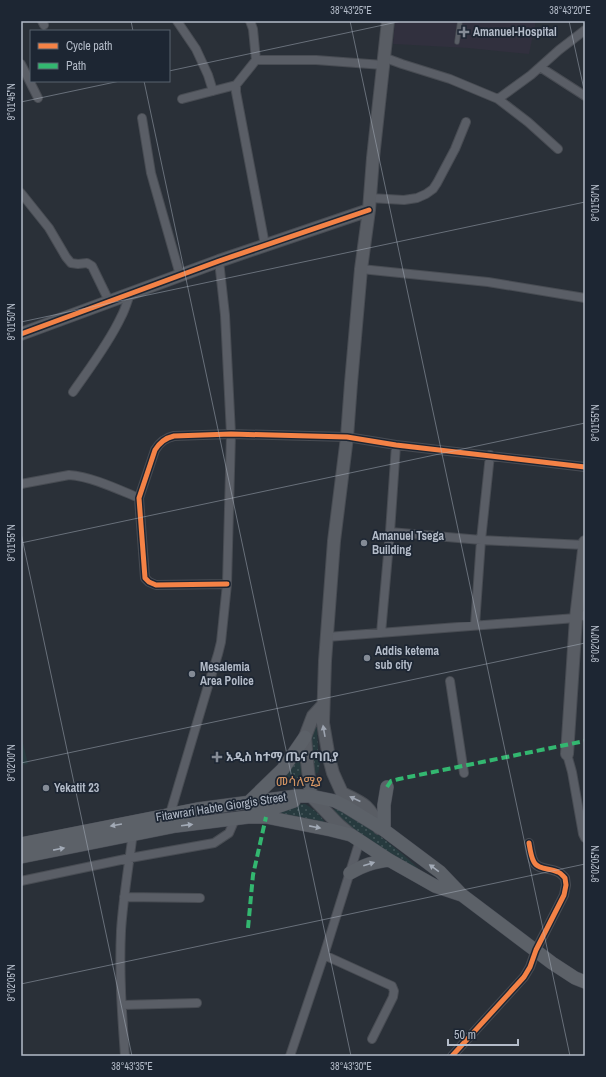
<svg xmlns="http://www.w3.org/2000/svg" width="606" height="1077" viewBox="0 0 606 1077" font-family="'Archivo Narrow','Noto Sans Ethiopic',sans-serif">
  <defs>
    <pattern id="grass-dots" width="8" height="8" patternUnits="userSpaceOnUse"><rect width="8" height="8" fill="#273a3e"/><path d="M2 2h.1M6 6h.1" fill="none" stroke="#445559" stroke-width="1.8" stroke-linecap="round"/></pattern>
  </defs>
  <rect width="100%" height="100%" fill="#2a3038"/>
  <!-- medical -->
  <path fill="#31303e" d="M395,21H536L529,54L468,48L393,44Z"/>
  <!-- grass -->
  <path fill="url(#grass-dots)" d="M313,714L317,729L318,751L320,764L318,773L313,774L308,760Z
    M300,751L302,763V772L298,778L272,782Z
    M305,804C315,810 321,815 327,826L281,816L276,809L292,805Z
    M338,804C368,827 398,848 424,874L379,847L341,820L336,815L334,810Z"/>
  <!-- park -->
  <path fill="#273a3e" d="M21,735L28,764L21,765Z"/>
  <g fill="none" stroke-linecap="round" stroke-linejoin="round">
    <defs>
      <path id="lane" d="M457,42L460,21"/>
      <path id="street" d="M42,21L44,25
        M177,21L196,49L208,75L213,91
        M250,21L253,29L256,60H316L383,65
        M383,57L402,64L450,79L498,99L531,75L559,50L585,30
        M256,60L236,85V92L265,245
        M21,64L38,98
        M540,67L585,96
        M182,99L236,85
        M498,99L528,122L558,149
        M142,118L151,173L180,275
        M21,193L49,228L66,257L71,263L78,264L87,263L92,266L109,301
        M370,198L404,200L417,198L426,194L433,189L437,183L455,149L466,122
        M361,269L488,282L585,298
        M73,392C89,369 109,343 121,317C125,310 127,302 130,294
        M21,484L69,475C93,477 117,489 139,498
        M390,532L481,540L585,545
        M227,584L156,585L149,582L145,578L139,498L155,450C160,442 165,438 174,436L231,434L347,437L396,445L585,467
        M475,625L481,540L490,455
        M381,633L390,532L396,445
        M327,637L576,618L585,615
        M450,681L464,773
        M567,754L572,772L583,834L585,838
        M170,814L208,686L218,654L221,642L227,584L231,434L225,315L219,261
        M21,881L130,858L214,843L229,833L235,819
        M124,897L200,898
        M324,955L392,986L394,991L393,997L372,1039
        M122,1005L197,1003
        M125,1056C122,1015 119,973 121,931C123,898 129,865 133,832
        M290,1056L324,955L360,840
        M452,1056L524,977L530,967L536,950L564,895L566,885L565,878C563,876 561,873 558,872C551,868 538,870 534,862C531,857 530,849 529,843"/>
      <path id="secondary" d="M21,334L219,261L369,210
        M323,705L313,716L305,737L307,761L311,796L338,824L351,835
        M567,754L576,618L585,542
        M379,828C370,805 363,803 342,793L333,773L329,758L323,723L325,661L334,541L347,437L351,383L361,269L369,210L373,158L388,21"/>
      <path id="primary" d="M250,801L283,769L305,737
        M256,814L294,801
        M384,830V805L387,787
        M21,844L198,809L297,796H311L335,801L345,806L384,830L440,872L461,894
        M21,857L176,826L248,817H266L331,830L351,835L389,860L435,886L462,895L552,963L575,978L585,982
        M350,873C364,865 373,862 389,860"/>
    </defs>
    <!-- lane casing -->
    <use href="#lane" stroke="#484c53" stroke-width="5.5"/>
    <!-- street casing -->
    <use href="#street" stroke="#484c53" stroke-width="10"/>
    <!-- secondary casing -->
    <use href="#secondary" stroke="#484c53" stroke-width="14"/>
    <!-- primary casing -->
    <use href="#primary" stroke="#484c55" stroke-width="14"/>
    <!-- lane -->
    <use href="#lane" stroke="#5a5e66" stroke-width="4"/>
    <!-- street -->
    <use href="#street" stroke="#5a5e66" stroke-width="8"/>
    <!-- secondary -->
    <use href="#secondary" stroke="#595d64" stroke-width="12"/>
    <!-- primary -->
    <use href="#primary" stroke="#5c6168" stroke-width="13"/>
    <!-- quiet -->
    <path stroke="#33b770" stroke-width="4" stroke-dasharray="8 4" stroke-linecap="butt" d="M387,787L391,781L399,779L585,741
      M248,928L253,875L266,817"/>
    <defs>
      <path id="cycleway" d="M21,334L219,261L369,210
        M227,584L156,585L149,582L145,578L139,498L155,450C160,442 165,438 174,436L231,434L347,437L396,445L585,467
        M452,1056L524,977L530,967L536,950L564,895L566,885L565,878C563,876 561,873 558,872C551,868 538,870 534,862C531,857 530,849 529,843"/>
    </defs>
    <!-- cycleway casing -->
    <use href="#cycleway" stroke="#1d2633" stroke-width="8"/>
    <!-- cycleway -->
    <use href="#cycleway" stroke="#f48246" stroke-width="5"/>
  </g>
  <!-- one-way arrows -->
  <defs><path id="oneway-solid" d="M-6-.8H1V-3.2L6.5 0L1 3.2V.8H-6Z"/></defs>
  <g fill="#9da4b0">
    <use href="#oneway-solid" transform="translate(324 731) rotate(-100)"/>
    <use href="#oneway-solid" transform="translate(355 799) rotate(-155)"/>
  </g>
  <g fill="#a2aab6">
    <use href="#oneway-solid" transform="translate(116 825) rotate(170)"/>
    <use href="#oneway-solid" transform="translate(187 825) rotate(-7)"/>
    <use href="#oneway-solid" transform="translate(315 827) rotate(11)"/>
    <use href="#oneway-solid" transform="translate(59 849) rotate(-11)"/>
    <use href="#oneway-solid" transform="translate(369 864) rotate(-17)"/>
    <use href="#oneway-solid" transform="translate(434 868) rotate(-144)"/>
  </g>
  <!-- ticks -->
  <path fill="none" stroke="#b4bcc9" stroke-width="1" stroke-opacity="0.45" d="M131,21L133,31M350,21L570,1056M569,21L585,94M169,71L402,21M144,81L351,1056M21,102L120,81M21,322L585,202M21,533L132,1056M21,543L585,423M21,763L585,643M21,984L585,864"/>
  <!-- markers -->
  <g fill="#848b96" stroke="#1d2633" stroke-width="1.5">
    <path d="M462 26h4v4h4v4h-4v4h-4v-4h-4v-4h4z"/>
    <circle cx="364" cy="543" r="4"/>
    <circle cx="367" cy="658" r="4"/>
    <circle cx="192" cy="674" r="4"/>
    <path d="M215 751h4v4h4v4h-4v4h-4v-4h-4v-4h4z"/>
    <circle cx="46" cy="788" r="4"/>
  </g>
  <g text-anchor="middle" stroke-width="3.5" stroke-linejoin="round" paint-order="stroke">
    <!-- poi labels -->
    <g font-size="12" font-weight="bold" fill="#b4bcc9" stroke="#1d2633" text-anchor="start">
      <text x="473" y="36">Amanuel-Hospital</text>
      <text x="372" y="540">Amanuel Tsega<tspan x="372" dy="14">Building</tspan></text>
      <text x="375" y="655">Addis ketema<tspan x="375" dy="14">sub city</tspan></text>
      <text x="200" y="671">Mesalemia<tspan x="200" dy="14">Area Police</tspan></text>
      <text x="226" y="761">አዲስ ከተማ ጤና ጣቢያ</text>
      <text x="54" y="792">Yekatit 23</text>
    </g>
    <!-- street labels -->
    <g font-size="12" fill="#b4bcc9" stroke="#1d2633">
      <text transform="translate(221 807) rotate(-9)" y="4">Fitawrari Habte Giorgis Street</text>
    </g>
    <!-- neighbourhood labels -->
    <g font-size="13" fill="#d59563" stroke="#1d2633">
      <text x="299" y="786">መሳለሚያ</text>
    </g>
  </g>
  <!-- border -->
  <rect width="606" height="1077" fill="none" stroke="#1d2633" stroke-width="44"/>
  <!-- legend -->
  <rect x="30" y="30" width="140" height="52" fill="#1d2633" stroke="#59626f"/>
  <rect x="38" y="43" width="20" height="6" fill="#f48246" stroke="#59626f"/>
  <text x="66" y="50" font-size="12" fill="#b4bcc9">Cycle path</text>
  <rect x="38" y="63" width="20" height="6" fill="#33b770" stroke="#59626f"/>
  <text x="66" y="70" font-size="12" fill="#b4bcc9">Path</text>
  <!-- scale -->
  <path d="M448 1039v6h70v-6" fill="none" stroke="#b4bcc9" stroke-width="2"/>
  <text x="454" y="1039" font-size="12" fill="#b4bcc9" stroke="#1d2633" stroke-width="3" paint-order="stroke">50 m</text>
  <rect x="22" y="22" width="562" height="1033" fill="none" stroke="#b4bcc9" stroke-width="1.5"/>
  <g font-size="10" text-anchor="middle" fill="#b4bcc9">
    <text x="351" y="14">38°43'25"E</text>
    <text x="570" y="14">38°43'20"E</text>
    <text transform="translate(11 102) rotate(-90)" y="4">9°01'45"N</text>
    <text transform="translate(595 203) rotate(-90)" y="4">9°01'50"N</text>
    <text transform="translate(11 322) rotate(-90)" y="4">9°01'50"N</text>
    <text transform="translate(595 423) rotate(-90)" y="4">9°01'55"N</text>
    <text transform="translate(11 543) rotate(-90)" y="4">9°01'55"N</text>
    <text transform="translate(595 644) rotate(-90)" y="4">9°02'00"N</text>
    <text transform="translate(11 763) rotate(-90)" y="4">9°02'00"N</text>
    <text transform="translate(595 864) rotate(-90)" y="4">9°02'05"N</text>
    <text transform="translate(11 983) rotate(-90)" y="4">9°02'05"N</text>
    <text x="132" y="1070">38°43'35"E</text>
    <text x="351" y="1070">38°43'30"E</text>
  </g>
</svg>
